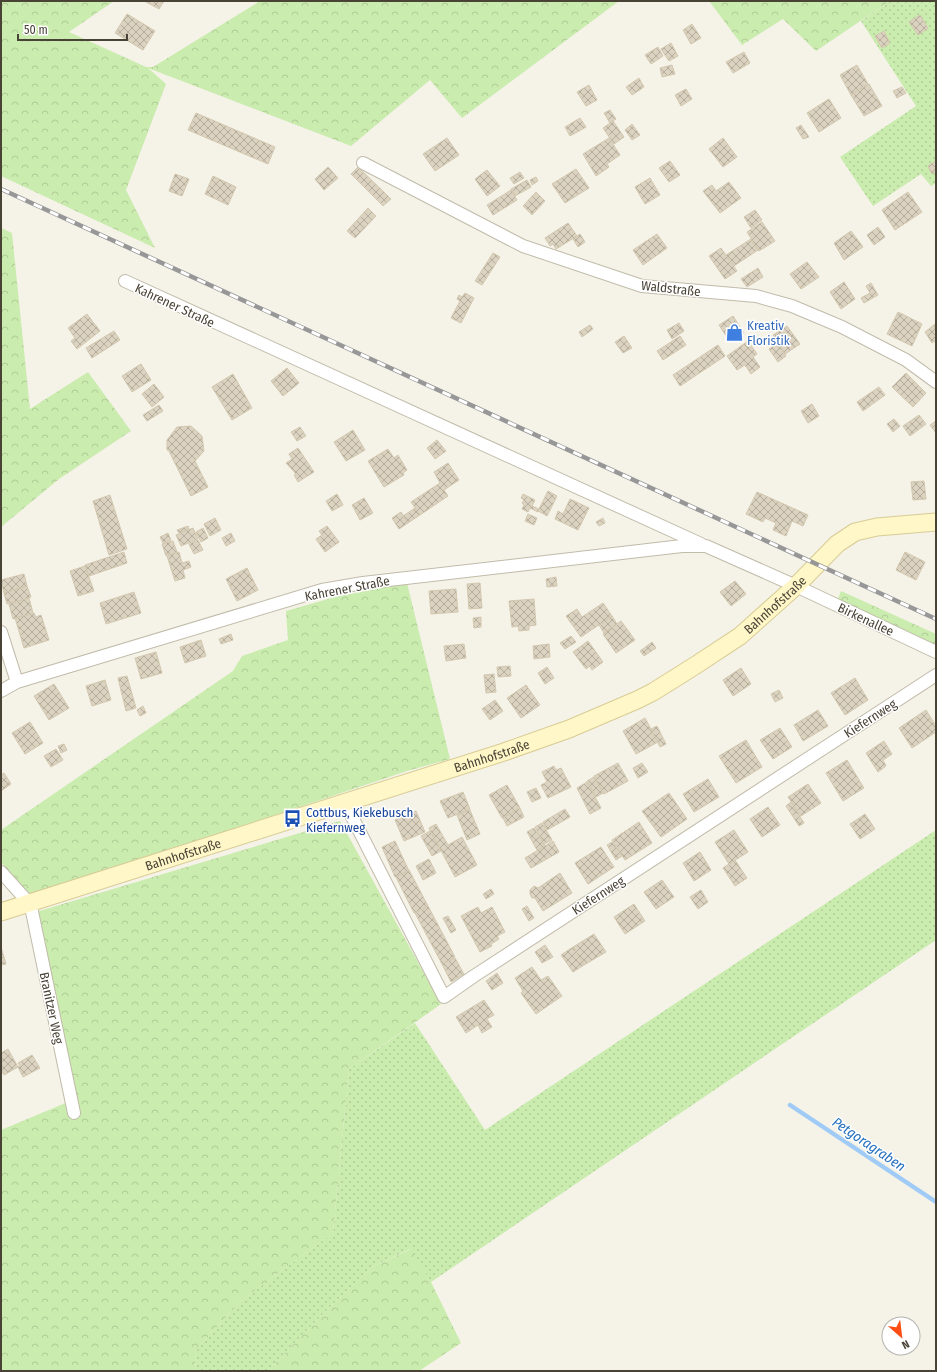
<svg xmlns="http://www.w3.org/2000/svg" width="937" height="1372" viewBox="0 0 937 1372" font-family="'Fira Sans Condensed',sans-serif">
  <defs>
    <pattern id="grass-dots" width="8" height="8" patternUnits="userSpaceOnUse"><rect width="8" height="8" fill="#caecae"/><path d="M2 2h.1M6 6h.1" fill="none" stroke="#afcc96" stroke-width="1.8" stroke-linecap="round"/></pattern>
    <pattern id="forest-crowns" width="20" height="18" patternUnits="userSpaceOnUse"><rect width="20" height="18" fill="#caecae"/><path d="M2 6a3 3 0 1 1 6 0M12 15a3 3 0 1 1 6 0" fill="none" stroke="#afcc96"/></pattern>
    <pattern id="building-cross-hatch" width="8" height="8" patternUnits="userSpaceOnUse"><rect width="8" height="8" fill="#dbd2bf"/><path d="M0 0l8 8M0 8l8-8" fill="none" stroke="#b4ac9c"/></pattern>
  </defs>
  <rect width="100%" height="100%" fill="#f5f2e8"/>
  <!-- grass -->
  <path fill="url(#grass-dots)" d="M890,1H936V183L931,186L921,174L873,206L840,157L916,106L861,21Z
    M936,830V940L431,1282L410,1249L372,1267L330,1307L267,1371H196L195,1351L243,1299L333,1233L349,1069L415,1023L485,1130Z"/>
  <!-- forest -->
  <path fill="url(#forest-crowns)" d="M1,1H114L69,32L146,67H153L260,1H619L462,118L430,80L351,146L148,68L166,84L126,190L155,248L1,176Z
    M709,1H890L816,51L783,19L742,45Z
    M1,228L12,233L30,409L88,372L131,431L59,479L1,527Z
    M407,583L450,759L407,771L30,897L1,862V830L233,671L242,656L288,640L286,611L335,597Z
    M841,591L936,634V647L838,599Z
    M340,821L441,1004L349,1069L333,1233L243,1299L195,1351L196,1371H1V1130L68,1102L36,912Z
    M411,1249L431,1282L461,1343L419,1371H267L330,1307L372,1267Z"/>
  <g fill="none" stroke-linecap="round" stroke-linejoin="round">
    <!-- stream -->
    <path stroke="#a0cbf6" stroke-width="4.5" d="M790,1105L936,1202"/>
  </g>
  <!-- building -->
  <path fill="url(#building-cross-hatch)" stroke="#d3c8af" d="M144,1H164L159,9Z
    M127,14L155,31L143,50L115,33Z
    M920,15L928,28L918,35L909,22Z
    M692,24L701,38L691,44L683,30Z
    M884,31L890,43L882,48L875,36Z
    M671,43L678,56L669,61L661,49Z
    M658,47L663,56L651,64L645,55Z
    M744,52L750,63L733,73L726,62Z
    M672,65L675,74L662,77L660,68Z
    M857,65L868,84L851,95L840,75Z
    M639,78L644,87L632,95L626,87Z
    M869,84L882,106L864,116L851,95Z
    M589,85L597,100L586,106L577,92Z
    M902,87L906,93L897,98L893,91Z
    M686,89L692,99L681,106L675,95Z
    M829,99L841,118L819,132L807,113Z
    M610,110L616,119L610,123L604,113Z
    M196,113L275,147L268,164L188,130Z
    M580,118L586,127L570,136L565,127Z
    M613,121L624,137L614,144L603,128Z
    M632,124L640,135L632,140L625,130Z
    M801,125L809,137L803,139L796,128Z
    M447,138L459,155L435,171L423,154Z
    M609,138L620,155L607,164L609,167L596,176L583,154Z
    M723,138L737,157L723,167L709,149Z
    M670,161L680,175L669,182L659,168Z
    M936,161V171L932,174L928,166Z
    M328,167L338,178L324,190L315,179Z
    M358,167L391,199L383,206L351,174Z
    M576,169L589,188L565,203L552,184Z
    M487,170L500,186L487,196L475,179Z
    M520,172L524,178L514,184L510,178Z
    M175,174L189,179L182,196L169,191Z
    M213,176L236,187L228,205L205,194Z
    M536,177L538,181L532,185L530,180Z
    M650,178L660,195L645,204L635,187Z
    M527,180L531,187L515,196L511,189Z
    M729,182L741,198L720,213L703,191L712,185L716,191Z
    M511,190L517,200L493,215L487,205Z
    M536,192L545,201L532,215L523,206Z
    M908,192L922,212L895,230L882,210Z
    M368,208L376,216L355,238L347,231Z
    M755,210L762,220L751,228L744,217Z
    M762,222L775,241L759,251L747,232Z
    M568,223L577,236L556,249L553,244L550,246L545,238Z
    M878,227L885,237L874,245L867,235Z
    M851,231L863,247L844,260L834,243Z
    M580,234L585,242L578,247L573,239Z
    M657,234L667,248L643,265L633,250Z
    M751,239L758,250L734,266L726,255Z
    M721,248L737,271L725,279L709,256Z
    M493,253L500,257L482,285L475,281Z
    M807,262L819,277L801,289L790,274Z
    M758,268L763,277L747,287L741,279Z
    M844,282L855,299L841,309L830,292Z
    M871,283L878,295L864,303L861,298L870,293L866,286Z
    M465,293L474,298L461,323L451,318L460,301L457,299L459,295L462,297Z
    M898,312L922,324L912,346L887,334Z
    M87,314L100,331L77,349L71,341L75,338L68,328Z
    M733,316L744,333L730,342L719,325Z
    M679,323L684,331L672,339L667,330Z
    M935,324L936,340L932,343L925,332Z
    M590,325L593,329L582,337L579,332Z
    M787,326L800,344L785,354L773,335Z
    M114,331L120,340L92,358L86,348Z
    M624,336L632,348L623,353L615,342Z
    M680,336L686,345L663,360L657,351Z
    M748,341L757,354L753,357L760,367L751,374L745,365L737,370L727,356Z
    M778,343L786,356L778,362L769,349Z
    M718,345L725,356L680,386L673,375Z
    M141,364L151,380L132,392L122,376Z
    M287,368L299,383L283,396L271,381Z
    M906,373L926,393L913,407L892,387Z
    M233,374L252,408L232,420L212,387Z
    M154,384L164,397L152,407L142,394Z
    M879,387L885,395L863,411L857,402Z
    M812,404L819,416L808,423L801,411Z
    M159,405L163,411L147,421L143,415Z
    M919,415L926,424L910,436L903,426Z
    M894,419L900,426L893,432L887,424Z
    M936,421V433L930,425Z
    M191,426L202,436L204,451L195,461L208,487L191,496L169,451L167,450V440L177,427Z
    M300,427L306,436L297,441L291,432Z
    M353,430L365,450L346,461L334,442Z
    M437,440L446,451L435,459L427,448Z
    M298,448L314,472L298,482L294,475L296,474L286,463L292,459L289,454Z
    M388,449L394,458L398,455L407,470L403,473L404,475L384,487L368,461Z
    M448,463L459,480L444,490L448,496L420,515L411,502L440,483L434,472Z
    M924,481L926,499L913,500L911,482Z
    M548,491L557,496L547,516L538,511Z
    M757,492L808,515L803,526L792,521L786,536L773,530L776,523L765,518L763,522L746,514Z
    M337,494L343,505L332,511L326,501Z
    M523,494L535,500L532,506L539,509L538,512L530,508L528,512L522,509L524,505L522,503L524,500L521,498Z
    M110,495L127,549L109,555L93,501Z
    M364,498L373,513L360,520L352,505Z
    M570,499L589,508L578,530L555,519L558,511L563,514Z
    M415,508L420,515L408,523L403,516Z
    M401,512L408,523L399,529L392,518Z
    M528,514L537,518L534,525L525,521Z
    M215,518L221,530L210,536L204,524Z
    M603,518L605,523L599,526L596,522Z
    M188,526L189,529L179,533L177,530Z
    M327,526L339,542L325,552L316,539L322,535L319,531Z
    M193,528L198,539L181,546L176,535Z
    M203,528L208,538L201,542L196,532Z
    M168,533L171,540L163,543L160,537Z
    M231,533L235,541L226,546L222,538Z
    M198,540L203,550L194,554L189,544Z
    M173,541L177,552L166,556L162,544Z
    M124,552L127,563L89,576L85,565Z
    M179,552L182,563L189,561L191,567L183,570L185,578L175,581L167,556Z
    M905,552L925,562L916,580L896,570Z
    M85,566L94,591L78,596L70,571Z
    M247,568L258,590L237,601L226,579Z
    M24,574L27,586L4,593L1,580Z
    M556,577L557,586L547,587L546,579Z
    M735,581L746,594L731,606L720,592Z
    M480,583L482,608L469,609L467,584Z
    M27,586L31,597L7,604L4,593Z
    M456,589L458,612L431,614L429,591Z
    M134,592L141,613L106,624L100,603Z
    M29,598L33,613L13,619L9,604Z
    M534,599L536,625L529,626V630L519,631L518,626L512,627L509,601Z
    M603,603L612,616L581,637L566,616L577,609L582,617Z
    M34,613L36,617L41,615L49,640L24,648L15,618Z
    M612,616L617,624L604,633L599,625Z
    M481,617V627L474,628L473,618Z
    M621,621L635,640L616,653L603,634Z
    M231,634L233,640L221,644L219,639Z
    M571,636L576,642L565,649L560,643Z
    M201,640L206,656L185,663L180,647Z
    M588,641L603,662L592,670L590,666L586,669L573,652Z
    M652,642L656,648L644,656L640,651Z
    M464,644L466,658L446,661L444,646Z
    M549,644L550,657L534,659L533,646Z
    M156,652L162,673L141,679L135,658Z
    M510,666L511,676L498,677L497,667Z
    M547,667L554,678L545,684L538,673Z
    M741,668L751,684L733,696L723,680Z
    M494,674L496,692L486,693L484,675Z
    M127,676L136,708L126,711L118,678Z
    M855,678L868,700L845,715L831,693Z
    M105,680L111,700L92,706L86,686Z
    M54,684L69,708L49,720L34,696Z
    M526,685L540,705L521,718L507,698Z
    M779,690L783,698L775,702L771,694Z
    M495,700L503,711L490,720L482,709Z
    M143,706L146,713L140,716L137,710Z
    M818,710L828,726L803,741L794,725Z
    M926,710L936,726V732L912,748L899,728Z
    M645,718L658,742L636,754L623,731Z
    M30,722L43,743L25,754L12,733Z
    M657,726L666,744L660,747L651,729Z
    M780,728L792,747L773,759L760,740Z
    M746,740L762,767L736,783L719,756Z
    M884,741L892,754L883,760L886,766L878,772L866,753Z
    M64,744L67,750L61,753L58,746Z
    M56,749L63,760L51,767L44,756Z
    M847,760L864,788L843,801L826,773Z
    M618,763L628,781L604,794L594,776Z
    M642,763L648,772L638,778L633,768Z
    M554,766L556,770L561,768L571,787L548,798L541,785L547,782L542,772Z
    M4,773L11,784L1,791V775Z
    M594,777L603,793L596,797L587,781Z
    M708,779L719,797L694,812L683,794Z
    M587,782L601,808L590,814L577,788Z
    M808,784L821,803L801,816L788,797Z
    M507,785L520,808L502,818L489,795Z
    M536,788L541,798L532,802L527,792Z
    M463,792L470,809L448,818L440,801Z
    M669,793L687,819L661,837L642,811Z
    M791,802L804,823L799,826L786,806Z
    M768,807L780,825L762,837L750,819Z
    M520,808L524,817L507,826L503,818Z
    M565,809L570,817L547,830L543,822Z
    M470,810L480,834L467,840L457,815Z
    M416,811L425,832L404,841L395,820Z
    M865,814L875,829L860,839L850,824Z
    M639,822L652,843L625,860L612,840Z
    M542,823L552,840L544,844L535,827Z
    M436,824L448,845L462,837L477,865L455,877L429,828Z
    M534,828L545,846L537,850L527,832Z
    M734,830L748,852L729,864L715,842Z
    M430,831L441,851L432,856L421,836Z
    M395,841L409,871L395,877L382,847Z
    M553,841L559,852L531,868L525,858Z
    M612,842L622,856L616,860L607,845Z
    M601,847L614,867L588,884L575,863Z
    M700,852L711,870L694,881L683,863Z
    M429,859L436,873L423,880L416,866Z
    M735,860L747,878L735,886L723,868Z
    M409,870L428,906L414,913L396,877Z
    M560,873L572,893L543,911L535,898H532L530,894V890L534,886L538,888Z
    M662,880L674,897L656,909L644,892Z
    M491,889L494,894L486,899L483,894Z
    M701,890L708,902L698,909L690,897Z
    M634,904L645,921L625,934L614,917Z
    M428,906L455,957L442,964L415,913Z
    M527,906L534,918L529,921L522,909Z
    M478,907L481,913L492,907L505,932L497,936L499,939L491,944L492,946L480,952L461,916Z
    M448,916L456,930L451,933L443,918Z
    M594,934L606,952L584,965L573,947Z
    M545,945L553,957L542,963L535,952Z
    M1,947L6,964L1,965Z
    M573,947L584,965L573,972L561,955Z
    M455,958L464,974L451,982L442,964Z
    M532,967L541,980L548,976L562,996L536,1014L521,993L523,991L515,978Z
    M497,973L503,983L492,990L486,981Z
    M484,1000L494,1015L487,1019L492,1027L482,1033L478,1025L466,1033L456,1017Z
    M8,1049L18,1067L4,1075L1,1070V1053Z
    M32,1055L40,1068L23,1077L18,1067L20,1066L18,1063Z"/>
  <g fill="none" stroke-linecap="round" stroke-linejoin="round">
    <defs>
      <path id="street" d="M363,163L523,246L642,286L756,296L792,306L842,327L906,360L936,382
        M125,281L701,544
        M1,632L17,682
        M1,691L17,682L322,590L363,583L682,546H706L796,586L936,652
        M345,803L444,997L474,976L936,675
        M1,872L29,903
        M30,902L74,1113"/>
      <g id="secondary">
        <path id="s1" d="M1,912L504,752L569,729L637,700L653,692L696,665L740,636L796,586L837,544L855,532L877,527L936,522"/>
      </g>
    </defs>
    <!-- street casing -->
    <use href="#street" stroke="#c1bbaa" stroke-width="14"/>
    <!-- secondary casing -->
    <use href="#secondary" stroke="#d8cc95" stroke-width="19"/>
    <!-- street -->
    <use href="#street" stroke="#fff" stroke-width="12"/>
    <!-- secondary -->
    <use href="#secondary" stroke="#fff7c8" stroke-width="17"/>
    <defs>
      <path id="rail" d="M1,189L936,619"/>
    </defs>
    <!-- rail casing -->
    <use href="#rail" stroke="#979797" stroke-width="4.5"/>
    <!-- rail -->
    <use href="#rail" stroke="#fff" stroke-width="3" stroke-dasharray="9" stroke-linecap="butt"/>
  </g>
  <!-- icons -->
  <defs>
    <symbol id="shop-bare" viewBox="-9 -9 18 18"><path d="M-5-2.5h2.3a2.7 3.5 0 0 1 5.4 0H5L5.5 6h-11ZM-1.5-2.5h3a1.5 2.3 0 0 0-3 0Z" fill="#3f7fe0" stroke="#fff" stroke-width="2.5" paint-order="stroke"/></symbol>
    <symbol id="bus-bare" viewBox="-9 -9 18 18"><path d="M-5-6H5V4H4V6H2V4H-2V6H-4V4H-5ZM-3.5-4V0h7V-4ZM-3.5 1.2v1.5H-2V1.2ZM2 1.2v1.5H3.5V1.2Z" fill="#1a4fb4" stroke="#fff" stroke-width="2.5" paint-order="stroke"/></symbol>
  </defs>
  <g fill-rule="evenodd">
    <use href="#shop-bare" x="722" y="320" width="25" height="25"/>
    <use href="#bus-bare" x="280" y="806" width="25" height="25"/>
  </g>
  <g text-anchor="middle" stroke-width="3" stroke-linejoin="round" paint-order="stroke">
    <!-- street labels -->
    <g font-size="13" fill="#494336" stroke="#fff">
      <text transform="translate(671 288) rotate(6)" y="5">Waldstraße</text>
      <text transform="translate(175 305) rotate(25)" y="5">Kahrener Straße</text>
      <text transform="translate(347 588) rotate(-11)" y="5">Kahrener Straße</text>
      <text dy="5" stroke="none"><textPath href="#s1" startOffset="839">Bahnhofstraße</textPath></text>
      <text transform="translate(866 619) rotate(25)" y="5">Birkenallee</text>
      <text transform="translate(870 718) rotate(-33)" y="5">Kiefernweg</text>
      <text dy="5" stroke="none"><textPath href="#s1" startOffset="515">Bahnhofstraße</textPath></text>
      <text dy="5" stroke="none"><textPath href="#s1" startOffset="191">Bahnhofstraße</textPath></text>
      <text transform="translate(598 895) rotate(-33)" y="5">Kiefernweg</text>
      <text transform="translate(52 1008) rotate(78)" y="5">Branitzer Weg</text>
    </g>
    <!-- shop labels -->
    <g font-size="13" fill="#366cbe" stroke="#fff" text-anchor="start">
      <text x="747" y="330">Kreativ<tspan x="747" dy="15">Floristik</tspan></text>
    </g>
    <!-- transit labels -->
    <g font-size="13" fill="#164399" stroke="#fff" text-anchor="start">
      <text x="306" y="817">Cottbus, Kiekebusch<tspan x="306" dy="15">Kiefernweg</tspan></text>
    </g>
    <!-- water labels -->
    <g font-size="14" font-style="italic" fill="#2670be" stroke="#fff">
      <text transform="translate(869 1144) rotate(34)" y="5">Petgoragraben</text>
    </g>
  </g>
  <!-- border -->
  <rect width="937" height="1372" fill="none" stroke="#494336" stroke-width="4"/>
  <!-- north arrow -->
  <g transform="translate(901 1336) rotate(152)"><circle r="19" fill="#ffffff" stroke="#b6b4af"/>
  <path d="M0-3L7 15L0 10L-7 15Z" fill="#ff4e15"/>
  <text y="-6" font-size="11" font-weight="bold" text-anchor="middle" fill="#494336">N</text>
  </g>
  <!-- scale -->
  <path d="M18 34v6h109v-6" fill="none" stroke="#494336" stroke-width="2"/>
  <text x="24" y="34" font-size="12" fill="#494336" stroke="#ffffff" stroke-width="3" paint-order="stroke">50 m</text>
</svg>
